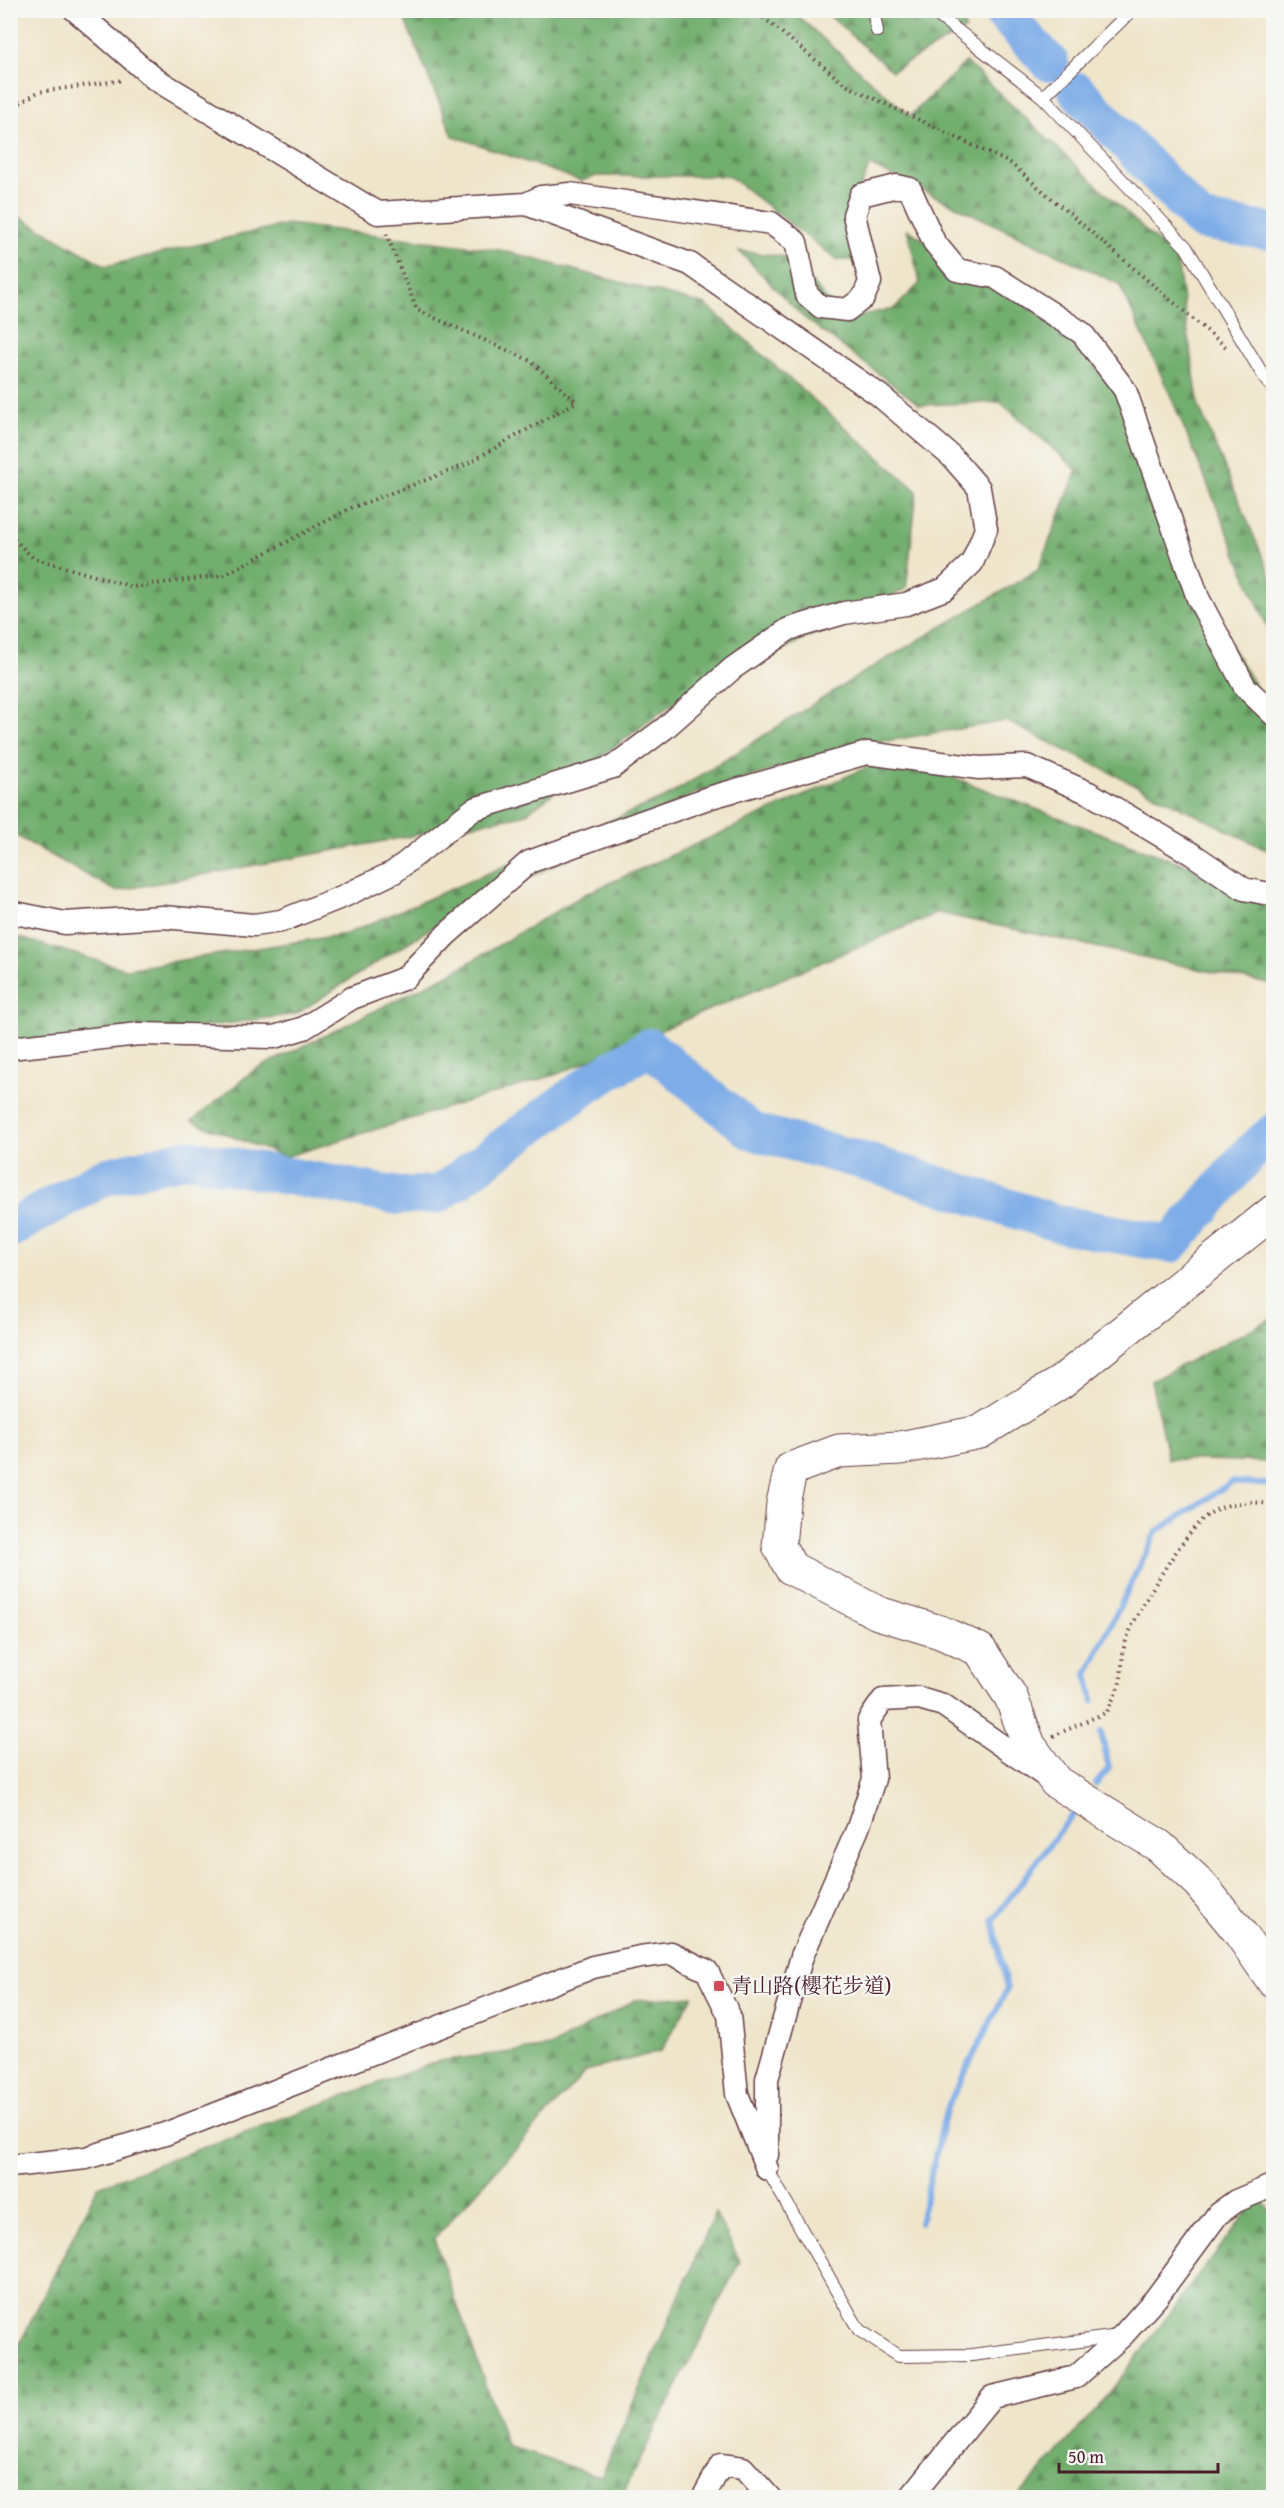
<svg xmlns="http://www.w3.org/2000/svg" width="1284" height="2508" viewBox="0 0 1284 2508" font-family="'Gentium Book Plus','Noto Serif TC',serif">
  <defs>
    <pattern id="forest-firs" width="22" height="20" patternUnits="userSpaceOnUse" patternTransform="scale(1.5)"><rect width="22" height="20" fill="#72ae6e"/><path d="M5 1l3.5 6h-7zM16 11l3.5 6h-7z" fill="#608d5b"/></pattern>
  </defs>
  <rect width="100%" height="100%" fill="#f6f6f2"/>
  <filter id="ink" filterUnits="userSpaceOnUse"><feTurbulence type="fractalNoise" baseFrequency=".0167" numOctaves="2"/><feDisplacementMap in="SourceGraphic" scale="12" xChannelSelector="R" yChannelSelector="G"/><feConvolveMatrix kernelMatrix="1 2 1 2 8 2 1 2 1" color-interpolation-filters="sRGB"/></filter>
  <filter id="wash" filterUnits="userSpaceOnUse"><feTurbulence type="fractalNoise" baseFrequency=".008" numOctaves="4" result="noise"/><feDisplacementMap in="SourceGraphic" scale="24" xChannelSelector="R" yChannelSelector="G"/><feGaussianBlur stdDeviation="1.35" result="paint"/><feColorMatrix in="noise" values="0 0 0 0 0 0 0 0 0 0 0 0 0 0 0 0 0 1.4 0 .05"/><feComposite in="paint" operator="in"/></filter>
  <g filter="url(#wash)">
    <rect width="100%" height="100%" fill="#efe5cb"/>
    <!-- forest -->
    <path fill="url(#forest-firs)" stroke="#5e664c" stroke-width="1.5" d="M401,11H792L910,116L966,62L1177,260L1199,407L1273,581V641L1169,392L1119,284L870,165L854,202L866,260H837L729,176H597L581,181L453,136Z
      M824,11H954L966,29L892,71Z
      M11,212L106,266L287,224L500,250L706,305L917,491L906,589L672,704L524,815L116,891L11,833Z
      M907,229L1064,330L1111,363L1179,559L1273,716V853L1006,721L857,746L696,793L434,926L296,1014L39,1050L11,1044L10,935L126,969L346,934L668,796L861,674L1038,570L1077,470L1000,402L920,405L802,316L739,251L788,257L845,319L895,308L920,283Z
      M894,755L1158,855L1273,893V985L938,913L555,1075L285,1157L192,1121L253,1071L455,971L585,894Z
      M1273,1318V1462L1168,1459L1151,1381Z
      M693,1996L661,2051L586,2071L434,2239L507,2446L601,2477L715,2213L740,2261L621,2497H11V2361L98,2186L439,2061L550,2047L635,2000Z
      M1259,2196L1273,2215V2497L1017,2498L1104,2400Z"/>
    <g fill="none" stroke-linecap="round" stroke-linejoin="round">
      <!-- stream -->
      <path stroke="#7dace7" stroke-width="6" d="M1093,1701L1087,1674L1156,1532L1232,1482L1274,1485
        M1096,1784L1109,1768L1101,1732
        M920,2223L946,2110L1007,1989L993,1920L1073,1814"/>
      <!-- river -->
      <path stroke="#7dace7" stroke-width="38" d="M1000,10L1050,63
        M1077,91L1201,221L1274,232
        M10,1229L104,1177L187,1158L399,1196L439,1194L590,1083L649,1047L751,1131L867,1162L1060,1224L1171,1244L1250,1153L1274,1132"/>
    </g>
  </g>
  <g filter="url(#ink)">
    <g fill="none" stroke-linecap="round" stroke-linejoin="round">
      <defs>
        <path id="lane" d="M873,10L877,31
          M931,10L1043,97
          M1132,10L1043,97L1186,247L1266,380L1274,389
          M767,2169L859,2330L898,2356L972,2355L1119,2336"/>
        <path id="street" d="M526,204L541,197L570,194L771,223L796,242L807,295L821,307L847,310L863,298L870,282L854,215L861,195L897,186L910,189L934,242L957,270L995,277L1082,333L1125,390L1198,598L1245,687L1274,715
          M10,912L65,923L163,917L254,925L281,921L344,896L394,872L474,809L613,767L665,728L733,668L789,629L844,613L906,604L945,589L972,563L986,529L979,488L951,456L879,395L690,264L526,204L378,213L155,79L75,10
          M10,1048L139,1034L274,1037L304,1028L352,998L405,978L446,935L529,862L708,798L867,753L979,768L1027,766L1089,793L1192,854L1244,889L1274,895
          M767,2155V2079L802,1956L858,1828L874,1779L869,1720L883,1700L919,1698L943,1705L1041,1773
          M10,2166L86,2158L165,2134L593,1967L640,1957L671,1953L707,1971L729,2015L737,2094L767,2169
          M703,2498L721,2465L743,2468L770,2498
          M910,2498L992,2397L1076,2377L1123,2335L1156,2298L1218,2214L1236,2201L1274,2185"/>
        <path id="secondary" d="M1274,1211L1061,1382L980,1432L900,1448L839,1451L791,1469L783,1503L779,1546L791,1568L878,1613L940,1632L980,1650L1011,1697L1029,1745L1056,1782L1159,1846L1199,1883L1238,1930L1274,1982"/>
      </defs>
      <!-- lane casing -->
      <use href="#lane" stroke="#633d43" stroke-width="14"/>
      <!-- street casing -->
      <use href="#street" stroke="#633d43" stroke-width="25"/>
      <!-- secondary casing -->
      <use href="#secondary" stroke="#633d43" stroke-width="35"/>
      <!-- path -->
      <path stroke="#633d43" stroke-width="4" stroke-dasharray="1.5 4.5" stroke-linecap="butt" d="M754,10L846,85L1010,163L1226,347
        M10,109L38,92L124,80
        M10,535L33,558L133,587L224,575L351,508L463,466L576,402L531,361L417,310L386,233
        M1053,1736L1107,1712C1111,1702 1117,1692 1120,1682C1123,1669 1121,1654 1126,1641C1134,1615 1183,1535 1204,1518C1224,1501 1250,1500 1274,1505"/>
      <!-- lane -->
      <use href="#lane" stroke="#fff" stroke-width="12"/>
      <!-- street -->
      <use href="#street" stroke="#fff" stroke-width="22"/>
      <!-- secondary -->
      <use href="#secondary" stroke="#fff" stroke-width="33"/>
    </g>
  </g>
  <!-- markers -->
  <rect fill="#d1495b" stroke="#f6f6f2" stroke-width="2" x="713" y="1980" width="12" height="12" rx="3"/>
  <g text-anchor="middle" stroke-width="4.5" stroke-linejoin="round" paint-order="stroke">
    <!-- poi labels -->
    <g font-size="21" fill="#4a1f2b" stroke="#f6f6f2" text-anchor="start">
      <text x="731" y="1993">青山路(櫻花步道)</text>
    </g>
  </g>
  <!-- margin -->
  <rect width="1284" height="2508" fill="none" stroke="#f6f6f2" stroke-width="36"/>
  <!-- scale -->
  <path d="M1059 2463v9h159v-9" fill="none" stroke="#4a1f2b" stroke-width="3"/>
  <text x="1068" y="2463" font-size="18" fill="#4a1f2b" stroke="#f6f6f2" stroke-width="4.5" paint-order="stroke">50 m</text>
</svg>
